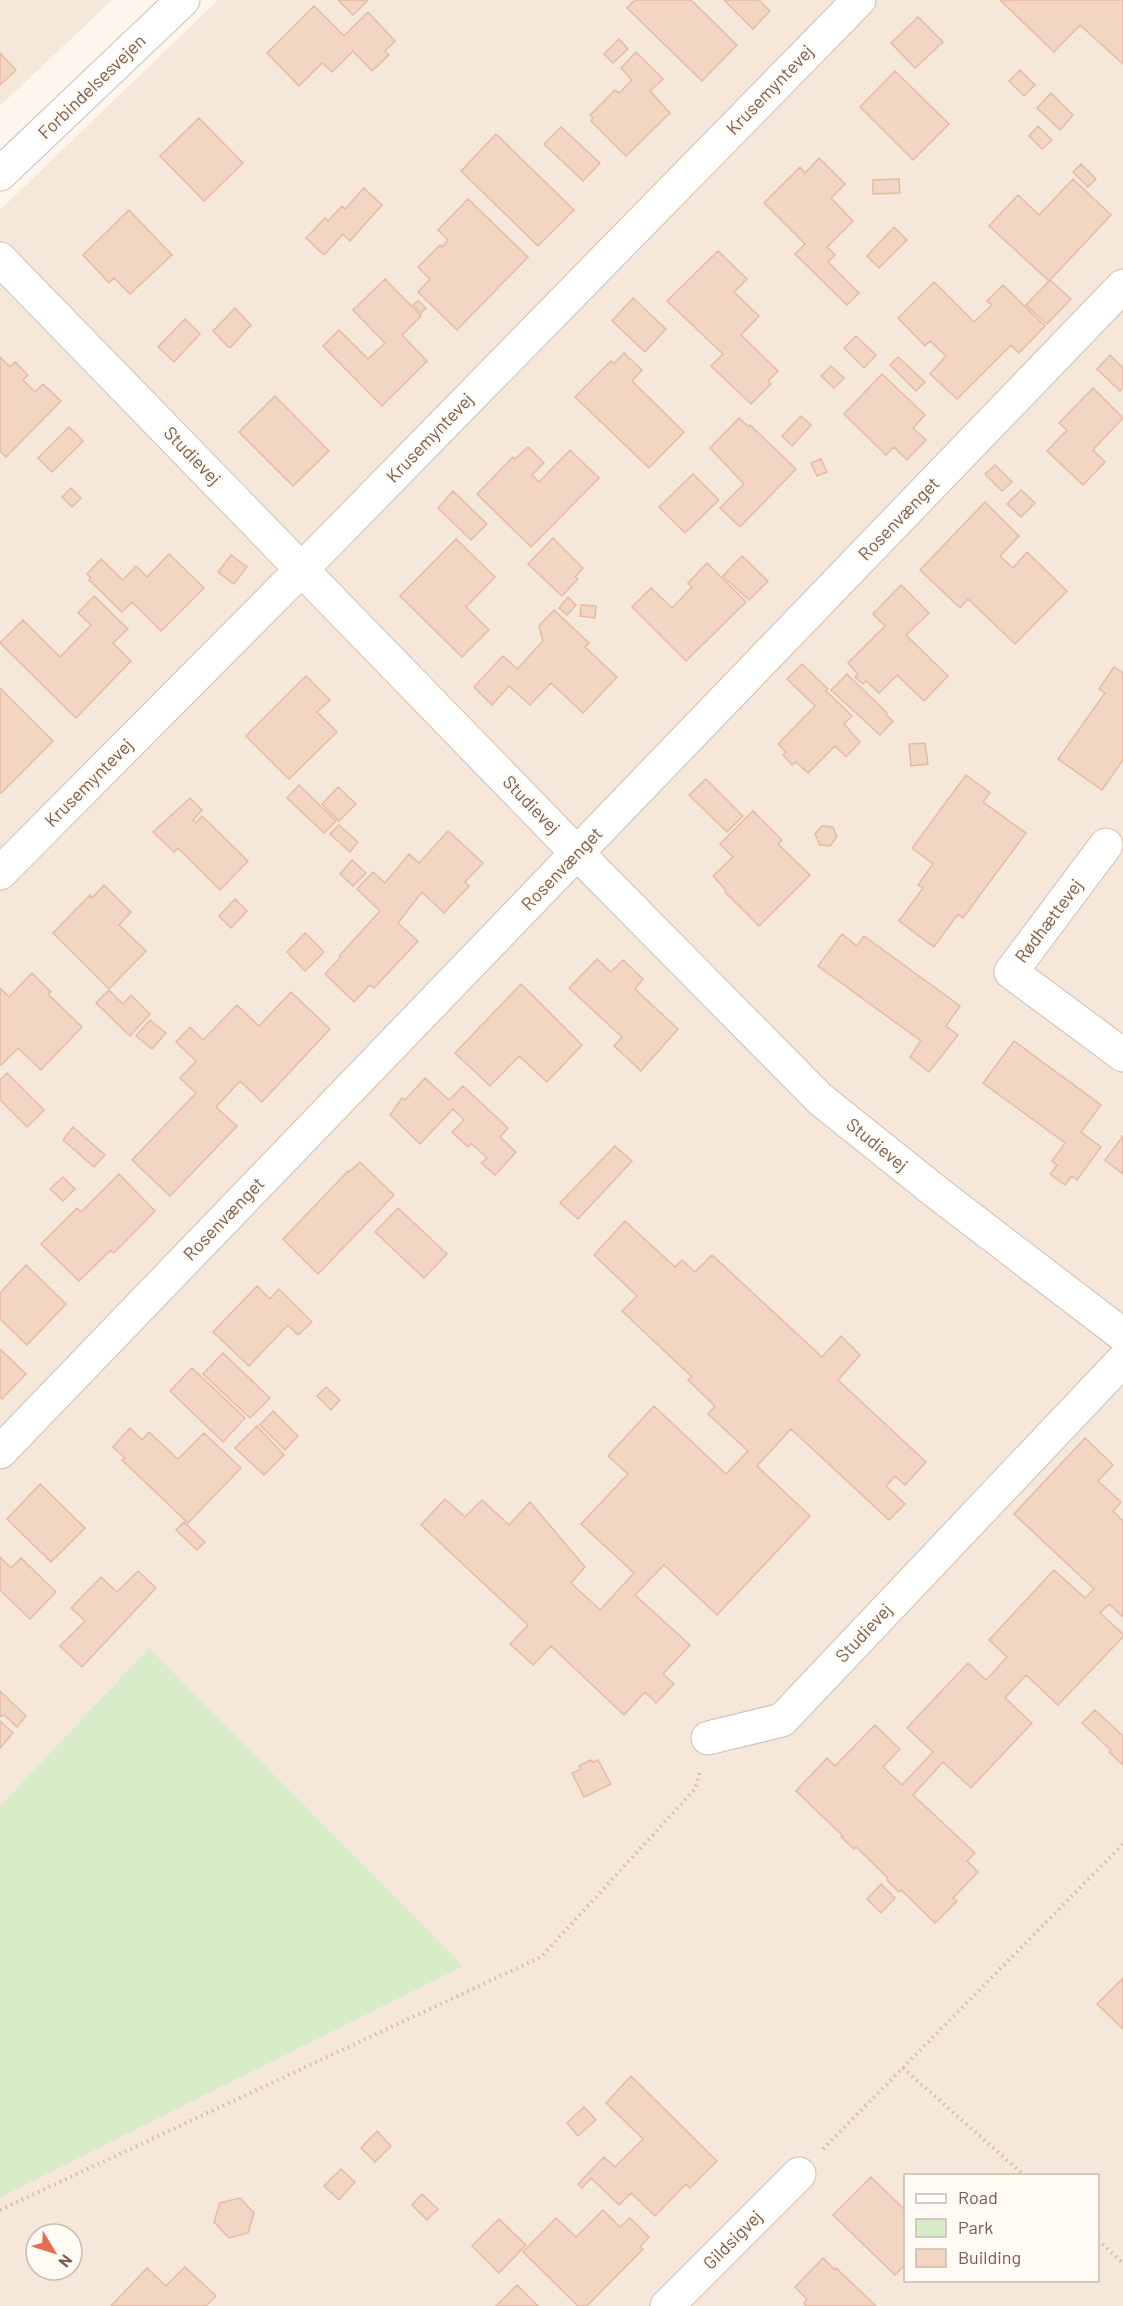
<svg xmlns="http://www.w3.org/2000/svg" width="1123" height="2306" viewBox="0 0 1123 2306" font-family="Barlow,sans-serif">
  <rect width="100%" height="100%" fill="#fdf6ec"/>
  <!-- residential -->
  <path fill="#f5e8da" fill-rule="evenodd" d="M0,0H112L0,106Z
    M218,0H1123V2306H0V210ZM906,2176H1098V2280H906ZM36,2234H72V2270H36Z"/>
  <!-- green -->
  <path fill="#d8ecc9" d="M149,1648L463,1966L0,2197V1806Z"/>
  <!-- building -->
  <path fill="#f3d5c3" stroke="#e6bba3" stroke-width="1.5" d="M338,0H368L353,15Z
    M635,0H691L737,45L702,81L627,8Z
    M724,0H759L770,11L753,29Z
    M1000,0H1123V64L1080,25L1054,52Z
    M314,6L344,36L368,12L395,41L385,51L389,55L372,71L353,51L332,72L322,63L299,86L267,53Z
    M918,17L943,42L915,68L891,43Z
    M619,39L628,49L613,63L604,54Z
    M636,52L663,79L650,91L670,113L626,156L591,121L593,118L590,115L615,90L619,93L632,80L621,68Z
    M0,53L16,70L0,85Z
    M1020,70L1035,85L1024,96L1009,81Z
    M895,71L949,124L913,160L860,107Z
    M1051,93L1073,115L1060,130L1037,108Z
    M199,118L243,163L204,201L160,156Z
    M1038,126L1052,140L1042,149L1029,136Z
    M561,127L600,163L583,181L544,144Z
    M496,134L574,210L538,246L461,171Z
    M819,158L845,184L831,198L853,221L827,247L835,255L828,262L859,293L847,305L795,254L805,244L764,203L800,167L805,173Z
    M1081,164L1096,179L1088,187L1073,172Z
    M899,179L900,193L873,194V180Z
    M1073,179L1111,215L1050,280L1071,299L1047,324L1026,305L1049,281L989,226L1018,195L1039,215Z
    M364,188L382,205L350,241L343,234L324,255L306,238L325,218L328,221L342,206L345,209Z
    M468,199L528,257L457,330L418,292L430,279L418,267L440,245L442,247L448,240L438,230Z
    M129,210L172,255L130,294L114,278L109,283L83,255Z
    M894,227L907,240L879,268L867,256Z
    M718,251L747,279L734,292L759,316L741,335L778,371L768,381L771,384L751,404L711,366L723,354L667,301Z
    M385,279L421,316L402,335L427,361L382,406L323,346L339,330L368,359L385,343L353,310Z
    M934,282L974,322L992,305L987,301L1003,285L1045,326L1019,353L1011,345L957,399L930,374L946,356L930,341L925,346L898,318Z
    M633,298L666,329L645,352L612,321Z
    M418,301L426,308L421,313L413,305Z
    M235,308L251,325L231,347H228L213,331Z
    M185,319L200,334L174,362L158,347Z
    M856,336L876,355L864,368L844,348Z
    M624,353L642,370L632,381L684,432L649,468L575,397L611,361L614,363Z
    M1110,355L1123,368V388L1120,391L1097,369Z
    M0,357L10,367L15,362L28,375L23,380L35,392L43,384L61,401L6,457L0,451Z
    M898,357L925,382L916,391L890,365Z
    M831,366L844,378L834,388L821,376Z
    M882,374L925,415L913,428L926,440L907,460L894,447L886,455L844,414Z
    M1093,388L1123,418L1093,450L1105,462L1083,485L1047,451L1067,430L1059,423Z
    M275,396L329,451L293,486L239,432Z
    M801,416L811,425L792,446L782,436Z
    M739,418L749,427L750,425L796,469L740,527L720,508L744,484L710,448Z
    M69,427L83,441L52,472L38,458Z
    M528,447L544,463L532,475L539,482L570,450L599,478L531,547L477,494L513,457L515,459Z
    M821,459L827,472L817,476L811,463Z
    M995,465L1012,482L1002,491L985,474Z
    M693,474L719,500L685,533L659,507Z
    M71,488L81,498L72,507L62,497Z
    M1021,490L1035,503L1021,517L1007,504Z
    M453,491L487,524L471,540L438,508Z
    M985,502L1019,536L1000,556L1013,568L1027,552L1067,591L1015,644L968,599L960,608L920,570Z
    M553,538L583,568L575,577L578,579L562,596L528,564Z
    M456,539L495,577L466,607L489,630L462,657L400,596Z
    M169,554L204,588L161,631L132,602L122,612L89,580L91,578L87,574L101,559L123,580L136,566L147,577Z
    M231,555L247,567L234,584L218,572Z
    M742,556L768,581L749,600L723,576Z
    M707,563L746,602L686,661L632,607L651,588L672,608L692,587L688,583Z
    M901,585L929,613L906,635L948,676L924,701L897,675L879,693L866,681L863,684L855,677L858,674L848,663L885,626L873,614Z
    M94,596L128,629L113,643L131,661L76,718L0,643L23,620L60,657L91,625L78,613Z
    M568,597L576,605L567,615L559,608Z
    M581,605L596,606L595,618L580,616Z
    M554,610L589,643L585,647L617,677L583,713L551,683L530,705L509,686L492,705L474,687L503,656L517,669L543,641L539,626Z
    M802,664L828,689L826,691L852,716L844,724L860,742L846,757L835,746L808,773L796,762L792,765L783,755L786,752L778,744L815,706L787,679Z
    M1114,667L1123,673V760L1102,790L1058,759L1105,693L1099,689Z
    M847,674L887,713L886,715L893,721L880,735L831,690Z
    M306,676L330,700L317,712L337,732L289,779L246,736Z
    M0,688L53,741L0,794Z
    M925,743L928,764L911,766L909,744Z
    M966,775L990,793L983,802L1026,833L963,918L958,914L934,947L899,921L923,888L918,885L933,864L912,848Z
    M706,779L743,816L727,832L689,795Z
    M299,785L336,821L324,833L287,798Z
    M338,787L356,804L339,821L322,804Z
    M190,798L202,810L193,820L196,823L202,816L248,861L220,890L178,848L174,852L153,832Z
    M753,811L782,840L778,844L810,875L759,926L725,892L726,890L713,876L733,857L720,844Z
    M339,825L358,842L350,852L330,834Z
    M822,826L833,827L837,837L830,846L820,845L815,834Z
    M448,831L483,863L465,882L469,886L444,913L422,892L398,923L418,941L374,988L370,985L354,1002L325,974L341,957L339,956L380,911L357,889L373,872L385,883L409,854L419,863Z
    M352,860L366,873L353,886L340,874Z
    M104,885L131,912L119,925L146,951L109,989L53,933L90,895L92,898Z
    M235,899L247,911L231,928L219,916Z
    M305,933L324,952L305,971L287,952Z
    M842,934L857,946L864,936L960,1006L946,1026L958,1035L929,1072L910,1057L921,1041L818,966Z
    M597,959L611,972L623,960L643,979L635,989L678,1029L641,1071L614,1046L622,1037L569,988Z
    M32,973L51,992L48,994L82,1027L41,1070L18,1048L0,1066V988L9,997Z
    M521,984L582,1045L547,1082L519,1056L490,1086L455,1053Z
    M109,990L123,1004L131,995L150,1014L130,1036L96,1003Z
    M291,992L330,1029L262,1102L240,1081L216,1107L237,1126L170,1196L132,1160L196,1093L180,1078L196,1061L176,1042L190,1027L203,1040L237,1005L259,1026Z
    M150,1020L166,1033L152,1049L136,1036Z
    M1014,1041L1101,1105L1081,1132L1101,1147L1077,1180L1072,1176L1065,1185L1050,1174L1057,1165L1052,1161L1065,1143L983,1083Z
    M7,1073L44,1110L27,1127L0,1100V1080Z
    M425,1078L449,1100L463,1086L508,1128L500,1137L516,1152L495,1175L481,1163L487,1158L471,1143L468,1147L452,1132L464,1120L453,1109L420,1144L390,1115L402,1098L405,1100Z
    M73,1127L105,1155L94,1167L63,1140Z
    M1123,1136V1174L1105,1160Z
    M615,1146L632,1161L578,1219L560,1203Z
    M360,1162L394,1195L318,1274L283,1239L348,1171L349,1172Z
    M119,1174L155,1211L114,1253L111,1250L79,1281L41,1244L77,1208L81,1212Z
    M63,1177L75,1189L63,1201L50,1189Z
    M398,1208L447,1254L424,1278L375,1232Z
    M625,1221L675,1267L682,1260L695,1272L712,1255L822,1357L841,1336L860,1355L838,1380L926,1462L905,1485L895,1476L886,1486L905,1504L889,1520L791,1429L757,1466L810,1516L717,1615L664,1565L635,1595L690,1645L663,1674L674,1684L656,1703L645,1692L624,1715L551,1646L533,1665L510,1644L528,1625L421,1525L445,1499L465,1517L482,1500L509,1525L530,1502L585,1567L571,1583L600,1610L634,1573L581,1524L628,1474L608,1456L654,1406L726,1474L748,1451L708,1414L715,1406L688,1380L692,1377L622,1311L637,1296L594,1255Z
    M26,1265L66,1304L27,1345L0,1319V1293Z
    M257,1286L270,1299L279,1289L312,1322L298,1335L288,1325L249,1366L213,1332Z
    M0,1349L26,1374L2,1399L0,1397Z
    M223,1353L270,1398L250,1418L203,1374Z
    M192,1368L245,1418L223,1442L170,1391Z
    M326,1387L340,1400L331,1410L317,1396Z
    M273,1411L298,1436L285,1450L260,1425Z
    M257,1426L284,1455L264,1475L235,1448Z
    M130,1428L142,1440L149,1432L178,1459L204,1433L241,1468L188,1523L122,1460L125,1458L113,1447Z
    M1085,1438L1113,1465L1098,1481L1121,1502L1113,1511L1123,1521V1617L1109,1604L1100,1613L1123,1634V1637L1058,1705L1026,1675L1005,1698L1032,1723L971,1788L943,1762L913,1795L975,1853L967,1861L978,1872L953,1898L957,1901L935,1923L901,1890L899,1892L887,1880L888,1878L856,1847L854,1849L841,1837L843,1836L796,1791L827,1758L835,1766L875,1725L900,1749L883,1767L902,1785L933,1752L907,1728L968,1663L986,1680L1007,1657L989,1640L1054,1570L1085,1598L1094,1589L1014,1514Z
    M40,1484L85,1528L51,1562L7,1519Z
    M184,1522L205,1542L197,1550L176,1530Z
    M0,1557L11,1568L21,1558L56,1592L30,1619L0,1590Z
    M138,1571L156,1588L82,1667L60,1646L85,1621L71,1608L101,1577L117,1592Z
    M0,1691L26,1716L17,1727L4,1715L0,1717Z
    M1095,1710L1123,1736V1765L1109,1752L1111,1750L1082,1723Z
    M0,1721L13,1733L0,1748Z
    M591,1760L593,1762L598,1760L611,1784L584,1797L572,1773L581,1769L579,1766Z
    M881,1884L895,1898L881,1913L867,1899Z
    M1123,1978V2029L1097,2004Z
    M631,2076L717,2161L690,2188L686,2184L655,2216L631,2193L619,2205L591,2178L582,2188L578,2184L604,2157L615,2167L643,2139L606,2103Z
    M584,2107L596,2120L578,2136L567,2123Z
    M377,2131L391,2146L375,2162L361,2148Z
    M341,2169L355,2182L339,2200L324,2186Z
    M871,2177L906,2211V2264L895,2275L833,2215Z
    M422,2194L438,2209L427,2220L412,2205Z
    M240,2198L254,2213L248,2233L229,2238L214,2222L220,2203Z
    M603,2210L620,2227L630,2218L649,2237L640,2247L643,2249L587,2306H578L523,2252L556,2218L576,2237Z
    M499,2219L526,2245L499,2273L472,2246Z
    M823,2258L835,2270L836,2268L876,2306H806L804,2303L807,2299L795,2287Z
    M185,2267L216,2296L206,2306H111L147,2268L166,2286Z
    M517,2285L538,2306H496Z"/>
  <g fill="none" stroke-linecap="round" stroke-linejoin="round">
    <defs>
      <path id="minor" d="M0,259L577,853L820,1099L940,1195L1123,1335
        M1106,845L1011,972L1123,1055
        M0,873L302,569L859,0
        M0,1452L1123,286
        M708,1738L782,1720L1123,1360
        M667,2306L799,2174"/>
      <path id="tertiary" d="M0,174L183,0"/>
    </defs>
    <!-- minor casing -->
    <use href="#minor" stroke="#d1beb0" stroke-width="35"/>
    <!-- tertiary casing -->
    <use href="#tertiary" stroke="#d1beb0" stroke-width="35"/>
    <!-- path -->
    <path stroke="#d9b8a5" stroke-width="4" stroke-dasharray="1.5 4.5" stroke-linecap="butt" d="M903,2068L1025,2176
      M823,2149L1123,1844
      M0,2210L541,1957L695,1789L700,1771
      M1098,2240L1123,2263"/>
    <!-- minor -->
    <use href="#minor" stroke="#fff" stroke-width="33"/>
    <!-- tertiary -->
    <use href="#tertiary" stroke="#fff" stroke-width="33"/>
  </g>
  <g text-anchor="middle" stroke-width="5" stroke-linejoin="round" paint-order="stroke">
    <!-- street labels -->
    <g font-size="18" fill="#7a5c4d" stroke="#fffaf3">
      <text transform="translate(92 87) rotate(-44)" y="6">Forbindelsesvejen</text>
      <text transform="translate(770 90) rotate(-46)" y="6">Krusemyntevej</text>
      <text transform="translate(430 438) rotate(-46)" y="6">Krusemyntevej</text>
      <text transform="translate(192 456) rotate(46)" y="6">Studievej</text>
      <text transform="translate(899 519) rotate(-46)" y="6">Rosenvænget</text>
      <text transform="translate(89 783) rotate(-45)" y="6">Krusemyntevej</text>
      <text transform="translate(531 805) rotate(46)" y="6">Studievej</text>
      <text transform="translate(562 869) rotate(-46)" y="6">Rosenvænget</text>
      <text transform="translate(1049 921) rotate(-53)" y="6">Rødhættevej</text>
      <text transform="translate(877 1145) rotate(39)" y="6">Studievej</text>
      <text transform="translate(224 1219) rotate(-46)" y="6">Rosenvænget</text>
      <text transform="translate(864 1633) rotate(-47)" y="6">Studievej</text>
      <text transform="translate(733 2240) rotate(-45)" y="6">Gildsigvej</text>
    </g>
  </g>
  <!-- legend -->
  <rect x="904" y="2174" width="195" height="108" fill="#fffaf3" stroke="#cabbb1" stroke-width="1.5"/>
  <rect x="916" y="2194" width="30" height="9" fill="#ffffff" stroke="#cabbb1" stroke-width="1.5"/>
  <text x="958" y="2204" font-size="18" fill="#7a5c4d">Road</text>
  <rect x="916" y="2219" width="30" height="18" fill="#d8ecc9" stroke="#cabbb1" stroke-width="1.5"/>
  <text x="958" y="2234" font-size="18" fill="#7a5c4d">Park</text>
  <rect x="916" y="2249" width="30" height="18" fill="#f3d5c3" stroke="#cabbb1" stroke-width="1.5"/>
  <text x="958" y="2264" font-size="18" fill="#7a5c4d">Building</text>
  <!-- north arrow -->
  <g transform="translate(54 2252) rotate(128)"><circle r="28" fill="#fffaf3" stroke="#cabbb1" stroke-width="1.5"/>
  <path d="M0-4.5L10 22L0 15L-10 22Z" fill="#e76f51"/>
  <text y="-9" font-size="16" font-weight="bold" text-anchor="middle" fill="#7a5c4d">N</text>
  </g>
</svg>
